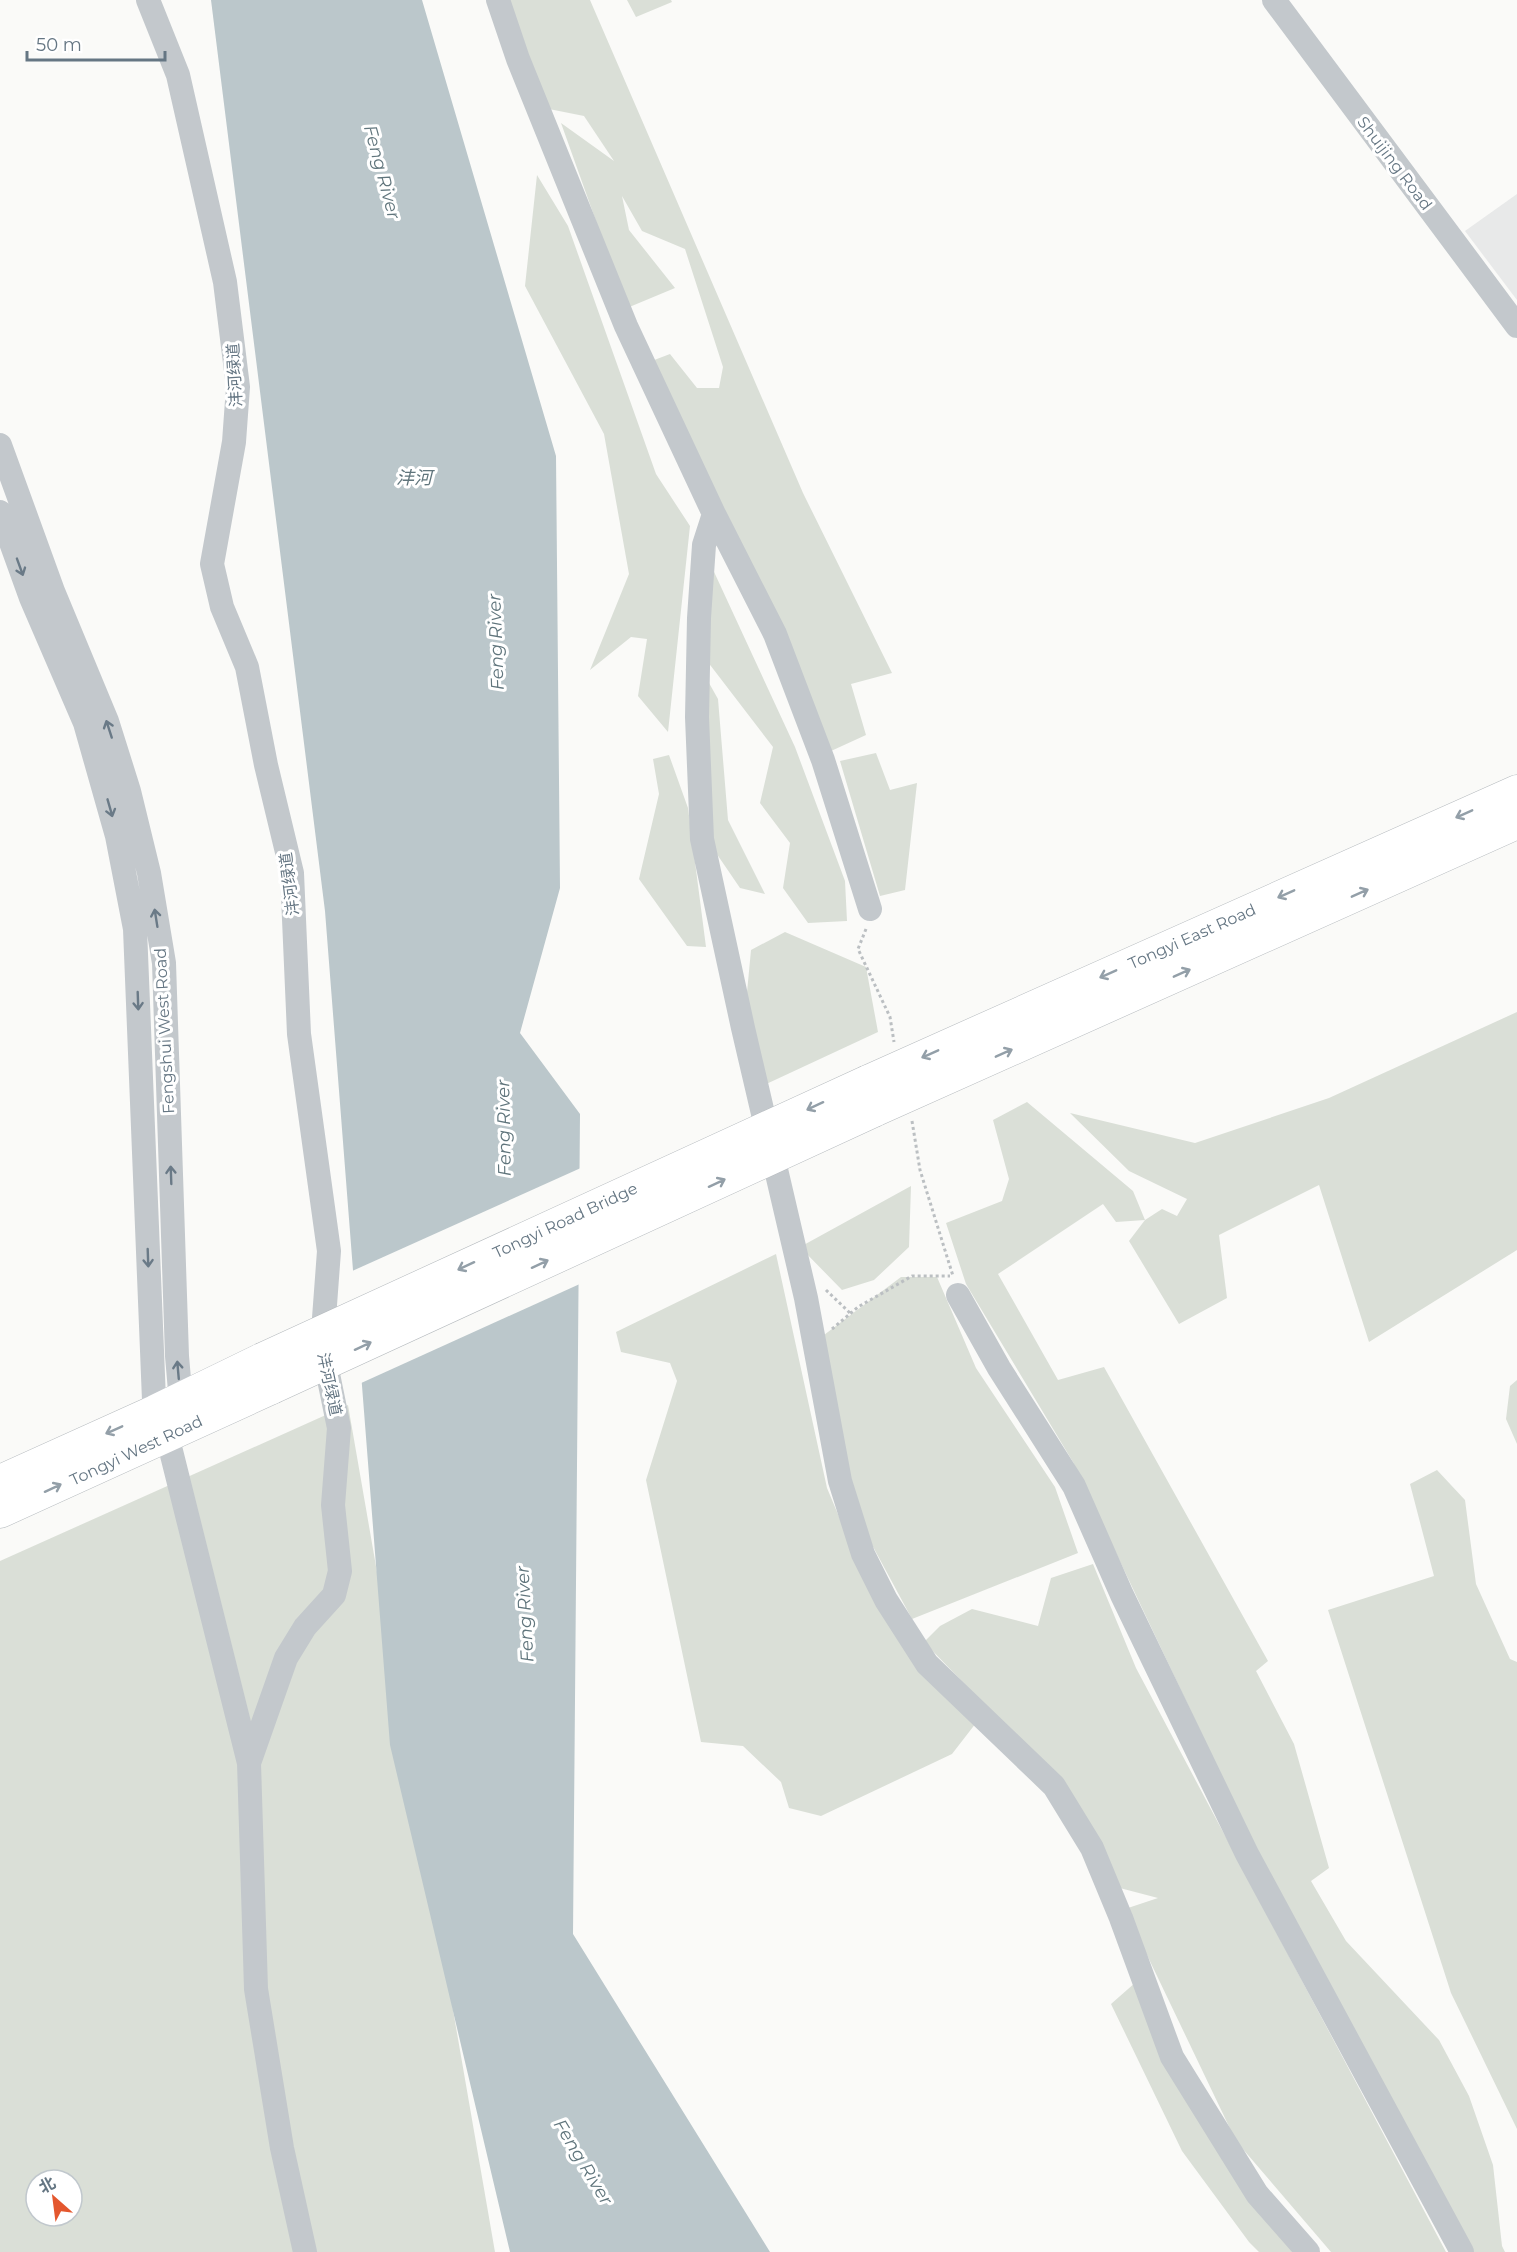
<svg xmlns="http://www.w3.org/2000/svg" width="1517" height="2252" viewBox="0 0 1517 2252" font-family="Montserrat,'Noto Sans SC',sans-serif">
  <rect width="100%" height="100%" fill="#fafaf8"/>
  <!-- built -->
  <path fill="#e8e9e9" d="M1517,194V300L1465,231Z"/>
  <!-- green -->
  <path fill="#dadfd7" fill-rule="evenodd" d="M503,0H590L803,493L892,673L851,684L866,735L831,751L649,362L670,354L697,388H719L723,367L685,249L642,231L622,196L629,230L675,288L627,308L561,123L614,161L584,116L549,109Z
    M627,0H671L672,2L636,17Z
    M537,175L568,226L656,474L690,526L668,732L638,696L647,639L631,637L590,670L629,574L604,434L525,286Z
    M709,561L795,747L845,881L847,921L808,923L783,888L790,843L760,803L773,747L704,657Z
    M700,667L718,699L728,820L765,894L740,888L712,847Z
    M876,753L890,790L917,783L905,890L880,896L840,761Z
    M669,755L688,808L706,947L687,946L639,879L659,794L653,759Z
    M785,932L866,967L878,1032L762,1086L744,1024L751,950Z
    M1517,1012V1250L1369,1342L1319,1185L1219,1235L1227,1298L1179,1324L1129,1241L1145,1220L1116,1222L1103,1204L998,1274L1058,1380L1104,1367L1268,1661L1256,1671L1294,1744L1329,1868L1311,1881L1346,1941L1439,2040L1469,2096L1493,2165L1502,2246L1505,2252H1467L1248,1832L1073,1462L966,1284L946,1223L1002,1201L1009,1179L993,1120L1027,1102L1133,1191L1145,1220L1162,1209L1177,1216L1187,1199L1129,1171L1070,1113L1195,1143L1329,1098Z
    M911,1186L909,1247L874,1280L842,1290L800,1247Z
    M776,1254L827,1488L850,1543L976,1723L952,1754L821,1816L789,1808L781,1782L743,1746L701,1742L646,1480L677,1381L670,1363L621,1352L616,1332Z
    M901,1277H937L976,1368L1055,1487L1078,1553L912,1619L857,1517L816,1341Z
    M1517,1380V1444L1506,1419L1510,1386Z
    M348,1405L495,2252H0V1561ZM36,2180H72V2216H36Z
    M1437,1470L1465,1500L1476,1584L1510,1659L1517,1662V2129L1451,1993L1328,1610L1434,1576L1410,1484Z
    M1093,1564L1136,1668L1446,2252H1331L1236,2141L1125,1909L1158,1898L1116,1887L1041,1763L924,1642L940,1626L972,1609L1038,1626L1051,1578Z
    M1136,1982L1299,2252H1259L1249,2242L1182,2151L1111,2004Z"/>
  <!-- water -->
  <path fill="#bbc7cb" d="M211,0H422L556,456L560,888L520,1033L580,1114L573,1934L770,2252H510L390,1745L325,911Z"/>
  <!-- pier -->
  <path fill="#fafaf8" d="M583,1167L582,1283L359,1384L350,1272Z"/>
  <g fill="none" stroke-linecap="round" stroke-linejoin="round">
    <defs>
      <path id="major" d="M868,1081L1517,791
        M874,1111L1517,823
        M0,1481L155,1411L262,1359
        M0,1512L272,1388"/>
    </defs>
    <!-- major casing -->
    <use href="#major" stroke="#b5babe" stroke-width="33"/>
    <!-- path -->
    <path stroke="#bbbfc2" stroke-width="3" stroke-dasharray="3 3" stroke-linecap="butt" d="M866,929L858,949L890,1017L894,1042
      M912,1121L920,1170L953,1276
      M826,1290L850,1313
      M832,1329L858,1307L912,1276H950"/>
    <!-- minor -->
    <path stroke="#c3c8cc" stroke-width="24" d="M148,0L178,75L225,282L238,387L234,442L212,564L222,607L247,667L266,765L292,873L299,1034L329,1251L322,1345L339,1428L333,1505L340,1571L334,1595L305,1627L286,1658L249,1763
      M498,0L518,59L626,326L714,514L704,545L699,618L697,717L702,839L743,1028L806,1298L840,1481L863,1554L886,1600L927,1664L1054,1786L1092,1848L1121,1918L1172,2057L1257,2194L1308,2252
      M1274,0L1517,326
      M0,445L53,591L107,721L129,791L149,873L164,963L177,1356L182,1414
      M0,512L31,598L85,723L117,836L135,929L155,1425
      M714,514L775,634L823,760L870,909
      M958,1295L999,1368L1074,1486L1122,1595L1247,1854L1462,2252
      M167,1435L249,1763L256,1989L282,2148L305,2252"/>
    <!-- major -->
    <use href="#major" stroke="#fff" stroke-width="32"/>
    <defs>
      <path id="major-bridge" d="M262,1359L868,1081
        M272,1388L874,1111"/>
    </defs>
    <!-- major-bridge casing -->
    <use href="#major-bridge" stroke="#b5babe" stroke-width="33" stroke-linecap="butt"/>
    <!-- major-bridge -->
    <use href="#major-bridge" stroke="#fff" stroke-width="32"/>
  </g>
  <!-- one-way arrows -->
  <defs><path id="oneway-shaft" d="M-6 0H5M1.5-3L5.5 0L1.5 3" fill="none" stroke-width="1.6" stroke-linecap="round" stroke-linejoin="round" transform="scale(1.5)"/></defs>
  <g stroke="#6a7a87">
    <use href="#oneway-shaft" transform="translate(20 567) rotate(70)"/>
    <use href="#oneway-shaft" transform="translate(109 729) rotate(-108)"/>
    <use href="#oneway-shaft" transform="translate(110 808) rotate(74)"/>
    <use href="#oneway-shaft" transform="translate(156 918) rotate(-99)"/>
    <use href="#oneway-shaft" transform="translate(138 1001) rotate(88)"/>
    <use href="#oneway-shaft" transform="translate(171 1175) rotate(-92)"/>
    <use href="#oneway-shaft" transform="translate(148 1258) rotate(88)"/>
    <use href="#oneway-shaft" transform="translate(178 1370) rotate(-95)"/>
  </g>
  <g stroke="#939fa8">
    <use href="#oneway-shaft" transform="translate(1464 814) rotate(156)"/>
    <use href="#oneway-shaft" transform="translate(1360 893) rotate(-24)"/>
    <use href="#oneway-shaft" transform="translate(1286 894) rotate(156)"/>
    <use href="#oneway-shaft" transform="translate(1182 973) rotate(-24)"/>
    <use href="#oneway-shaft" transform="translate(1108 974) rotate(156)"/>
    <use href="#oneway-shaft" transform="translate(1004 1053) rotate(-24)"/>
    <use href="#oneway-shaft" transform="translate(930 1054) rotate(156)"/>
    <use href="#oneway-shaft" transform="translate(815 1106) rotate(155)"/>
    <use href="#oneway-shaft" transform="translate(717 1183) rotate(-25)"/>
    <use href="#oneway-shaft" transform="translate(540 1264) rotate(-25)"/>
    <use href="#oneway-shaft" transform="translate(466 1266) rotate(155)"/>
    <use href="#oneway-shaft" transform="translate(363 1346) rotate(-25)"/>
    <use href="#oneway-shaft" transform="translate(114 1430) rotate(156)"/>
    <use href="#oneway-shaft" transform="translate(53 1488) rotate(-25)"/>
  </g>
  <g text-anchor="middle" stroke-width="6" stroke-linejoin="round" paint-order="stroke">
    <!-- street labels -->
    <g font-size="16" fill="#657683" stroke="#fff">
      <text transform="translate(1395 163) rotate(53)" y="6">Shuijing Road</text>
      <text transform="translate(234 375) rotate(-93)" y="6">沣河绿道</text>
      <text transform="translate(289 884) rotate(-97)" y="6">沣河绿道</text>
      <text transform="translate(1192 936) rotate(-24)" y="6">Tongyi East Road</text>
      <text transform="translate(164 1031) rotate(-93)" y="6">Fengshui West Road</text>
      <text transform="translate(565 1220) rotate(-25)" y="6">Tongyi Road Bridge</text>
      <text transform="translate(330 1384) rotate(78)" y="6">沣河绿道</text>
      <text transform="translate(136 1450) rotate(-25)" y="6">Tongyi West Road</text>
    </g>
    <!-- water labels -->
    <g font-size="18" font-style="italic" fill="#60757c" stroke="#fff">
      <text transform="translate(382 172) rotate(75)" y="6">Feng River</text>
      <text x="414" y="484">沣河</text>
      <text transform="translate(496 642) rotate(-92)" y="6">Feng River</text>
      <text transform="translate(504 1128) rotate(-91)" y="6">Feng River</text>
      <text transform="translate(525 1614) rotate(-93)" y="6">Feng River</text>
      <text transform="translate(583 2162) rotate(59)" y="6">Feng River</text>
    </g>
  </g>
  <!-- north arrow -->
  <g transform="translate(54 2198) rotate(332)"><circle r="28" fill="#ffffff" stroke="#c1c8cd" stroke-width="1.5"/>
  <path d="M0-4.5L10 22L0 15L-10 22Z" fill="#e4572e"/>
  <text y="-9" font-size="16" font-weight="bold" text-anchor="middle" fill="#657683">北</text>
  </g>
  <!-- scale -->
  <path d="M27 51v9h138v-9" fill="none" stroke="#657683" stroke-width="3"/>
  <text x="36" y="51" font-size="18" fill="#657683" stroke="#ffffff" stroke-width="4.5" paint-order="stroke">50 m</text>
</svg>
